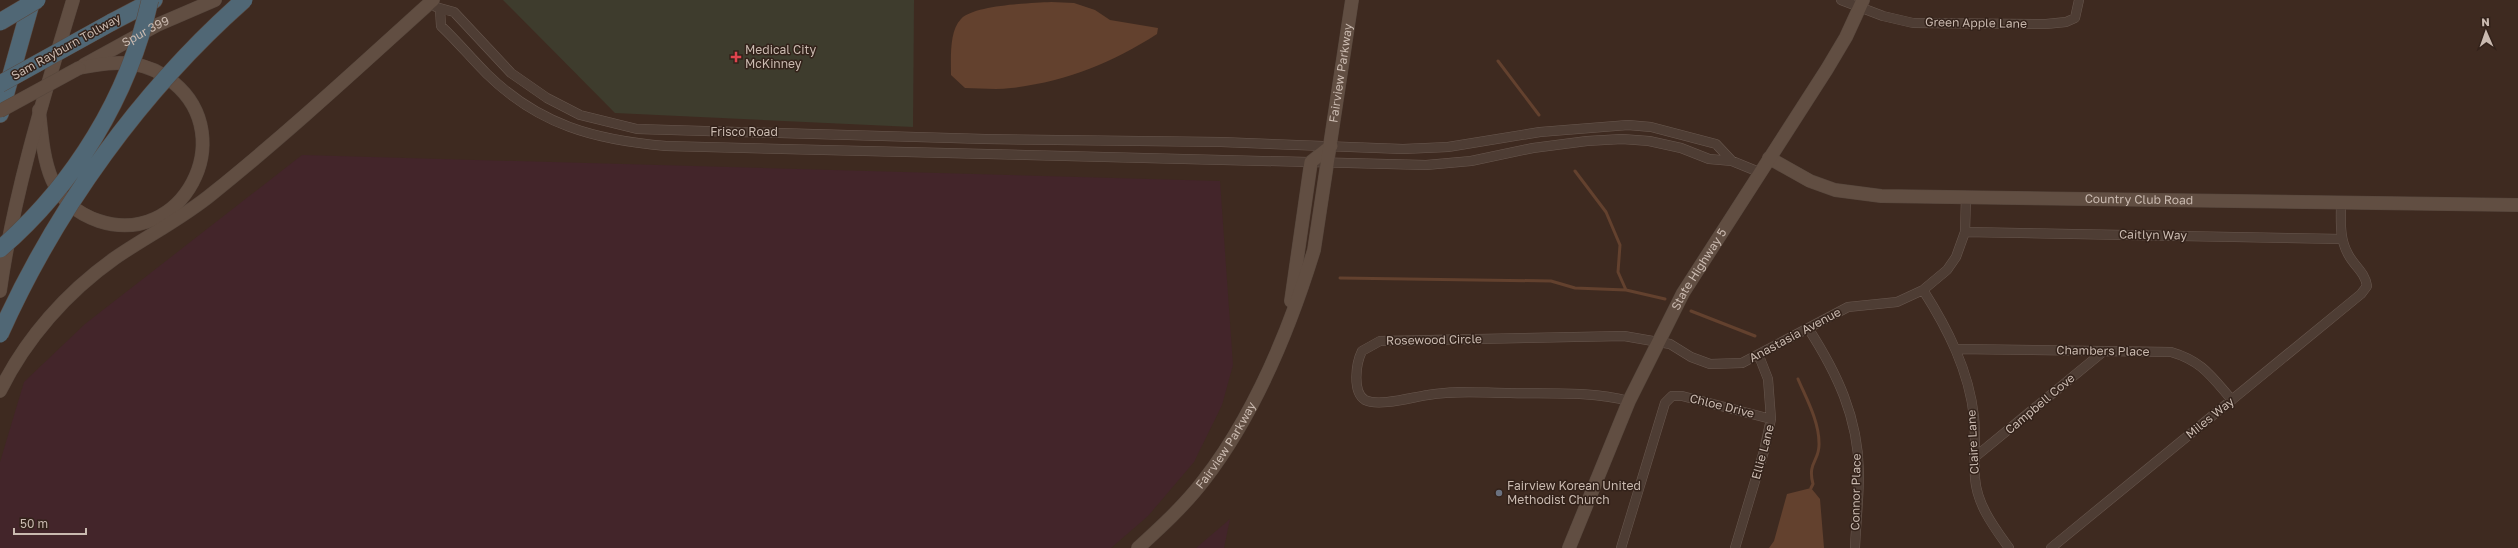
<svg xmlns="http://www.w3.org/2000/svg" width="2518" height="548" viewBox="0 0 2518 548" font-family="'Golos Text',sans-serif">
  <rect width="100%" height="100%" fill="#3e2a20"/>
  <!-- medical -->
  <path fill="#3e3c2d" d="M503,0H914L913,127L615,113Z"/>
  <!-- green -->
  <path fill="#43252a" d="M302,155L1220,181L1233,365L1222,405L1194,462L1148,516L1111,548H0V462L24,382L85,324Z
    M1230,519L1224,548H1196Z"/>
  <!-- water -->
  <path fill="#63412e" d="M1051,2L1074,3L1095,10L1110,20L1158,28L1157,34C1112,63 1065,82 1011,88C996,90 980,88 965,88L951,75C951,59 949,31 961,19C974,5 1031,3 1051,2Z
    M1811,488L1820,499L1824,548H1769L1774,541L1787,494Z"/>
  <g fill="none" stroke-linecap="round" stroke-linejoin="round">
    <!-- stream -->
    <path stroke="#63412e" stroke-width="3" d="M1498,61L1539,115
      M1575,171L1606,212L1620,245L1618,272L1626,290L1665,299
      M1340,278L1551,281L1575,288L1626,290
      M1691,311L1755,336
      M1798,379C1806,398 1819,421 1819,443C1820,461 1807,462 1813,484L1811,488"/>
    <defs>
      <path id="street" d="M1841,0L1883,16L1913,23L2046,24L2066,22L2075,18L2079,0
        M436,7L454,12L511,73L547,98L580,115L637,129L985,139L1221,142L1403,149L1448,147L1540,132L1628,125L1651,127L1716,144L1732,161
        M440,9L441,26C457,41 471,58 487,74C539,125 595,140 666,146L1426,165L1471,161L1533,148L1587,141L1622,139L1649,141L1681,148L1709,159L1732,161L1759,172
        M1965,232L2342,239
        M1923,290C1948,329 1969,371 1974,417C1976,437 1974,458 1975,478C1977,505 1994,527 2009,548
        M1808,328C1837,373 1858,417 1859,472C1859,497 1856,523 1855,548
        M1956,349L2171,352C2202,361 2211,376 2232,400
        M1629,401C1590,391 1550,394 1510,393C1483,393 1455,390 1428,395C1413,397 1379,407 1365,400C1352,392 1356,363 1362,351L1380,341L1624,336L1670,344L1691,357L1710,364L1742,363L1848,307L1897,302L1923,290L1947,270L1956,257L1965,232L1966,197
        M1975,457L2104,351
        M1621,548L1665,403L1672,396H1682L1771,419
        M1735,548L1764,451L1771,419L1768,379L1759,356
        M2051,548L2361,294L2367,286C2365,272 2354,266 2348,254C2339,238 2341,220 2341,202"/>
      <g id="secondary">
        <path id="s1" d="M84,65L157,25L215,0"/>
        <path d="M39,110C44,159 46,203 99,221C182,248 240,138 174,83C162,73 148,66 133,64C115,61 96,65 79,68"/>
        <path id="s2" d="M1769,158L1810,181L1835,190L1881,196L2518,205"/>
        <path d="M0,291C14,192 44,96 73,0"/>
        <path d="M1291,301L1311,162L1331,146"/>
        <path d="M0,391C26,338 67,292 115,258C147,236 183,218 213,193C289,132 361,65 433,0"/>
        <path id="s3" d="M1138,548C1161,527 1185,505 1204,480C1254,415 1290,328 1314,250L1352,0"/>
        <path id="s4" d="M1569,548L1629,401L1683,293L1827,69L1846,37L1863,0"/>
      </g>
      <path id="highway" d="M112,22L154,0
        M0,114L32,0"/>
    </defs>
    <!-- street casing -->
    <use href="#street" stroke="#69584f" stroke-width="10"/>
    <!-- secondary casing -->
    <use href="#secondary" stroke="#57473d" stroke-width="14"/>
    <!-- highway casing -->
    <use href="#highway" stroke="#59483f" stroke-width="18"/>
    <!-- street -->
    <use href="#street" stroke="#4e3d34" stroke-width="9"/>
    <!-- secondary -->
    <use href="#secondary" stroke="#614e42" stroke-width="13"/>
    <!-- highway -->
    <use href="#highway" stroke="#506775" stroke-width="17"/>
    <defs>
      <path id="secondary-bridge" d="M0,111L79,68"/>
      <path id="highway-bridge" d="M0,22L37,0
        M0,84L112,22
        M0,249C74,185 129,96 150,0
        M0,334C56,209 141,91 244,0"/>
    </defs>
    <!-- secondary-bridge casing -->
    <use href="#secondary-bridge" stroke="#57473d" stroke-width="14" stroke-linecap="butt"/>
    <!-- highway-bridge casing -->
    <use href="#highway-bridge" stroke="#59483f" stroke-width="18" stroke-linecap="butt"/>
    <!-- secondary-bridge -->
    <use href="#secondary-bridge" stroke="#614e42" stroke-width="13"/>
    <!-- highway-bridge -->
    <use href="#highway-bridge" stroke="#506775" stroke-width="17"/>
  </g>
  <!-- markers -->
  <path fill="#e0444e" stroke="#33221a" stroke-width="1.5" d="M734 51h4v4h4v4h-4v4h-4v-4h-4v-4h4z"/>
  <circle fill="#6b7280" stroke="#33221a" stroke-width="1.5" cx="1499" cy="493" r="4"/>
  <g text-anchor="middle" stroke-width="3" stroke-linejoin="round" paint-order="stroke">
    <!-- street labels -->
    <g font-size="12" fill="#cabab0" stroke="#33221a">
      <text transform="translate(1976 23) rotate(1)" y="4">Green Apple Lane</text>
      <text dy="4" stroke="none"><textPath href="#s1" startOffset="70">Spur 399</textPath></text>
      <text transform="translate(66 47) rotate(-29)" y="4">Sam Rayburn Tollway</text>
      <text dy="4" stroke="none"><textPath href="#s3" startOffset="530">Fairview Parkway</textPath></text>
      <text x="744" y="136">Frisco Road</text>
      <text dy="4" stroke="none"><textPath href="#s2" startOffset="378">Country Club Road</textPath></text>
      <text transform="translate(2153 235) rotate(1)" y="4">Caitlyn Way</text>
      <text dy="4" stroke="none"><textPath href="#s4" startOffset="308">State Highway 5</textPath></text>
      <text transform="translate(1795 335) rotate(-28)" y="4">Anastasia Avenue</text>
      <text transform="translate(1434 340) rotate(-1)" y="4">Rosewood Circle</text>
      <text transform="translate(2103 351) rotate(1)" y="4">Chambers Place</text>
      <text transform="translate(2040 404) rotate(-40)" y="4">Campbell Cove</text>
      <text transform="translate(1722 406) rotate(14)" y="4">Chloe Drive</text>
      <text transform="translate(2210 418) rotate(-39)" y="4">Miles Way</text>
      <text transform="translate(1973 442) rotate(-93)" y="4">Claire Lane</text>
      <text dy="4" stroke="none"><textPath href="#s3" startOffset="136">Fairview Parkway</textPath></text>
      <text transform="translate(1763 452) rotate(-75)" y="4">Ellie Lane</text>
      <text transform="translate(1856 492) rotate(-89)" y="4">Connor Place</text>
    </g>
    <!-- poi labels -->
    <g font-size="12" fill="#cabab0" stroke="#33221a" text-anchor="start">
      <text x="745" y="54">Medical City<tspan x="745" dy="14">McKinney</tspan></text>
      <text x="1507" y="490">Fairview Korean United<tspan x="1507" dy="14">Methodist Church</tspan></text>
    </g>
  </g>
  <!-- north arrow -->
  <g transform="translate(2486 32) rotate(358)" stroke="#33221a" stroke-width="3" paint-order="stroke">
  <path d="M0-3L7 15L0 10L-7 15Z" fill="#cabab0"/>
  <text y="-6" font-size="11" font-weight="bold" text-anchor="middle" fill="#cabab0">N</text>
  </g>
  <!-- scale -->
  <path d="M14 528v6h72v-6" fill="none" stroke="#cabab0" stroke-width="2"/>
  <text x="20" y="528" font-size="12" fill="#cabab0" stroke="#33221a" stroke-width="3" paint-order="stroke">50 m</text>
</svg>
